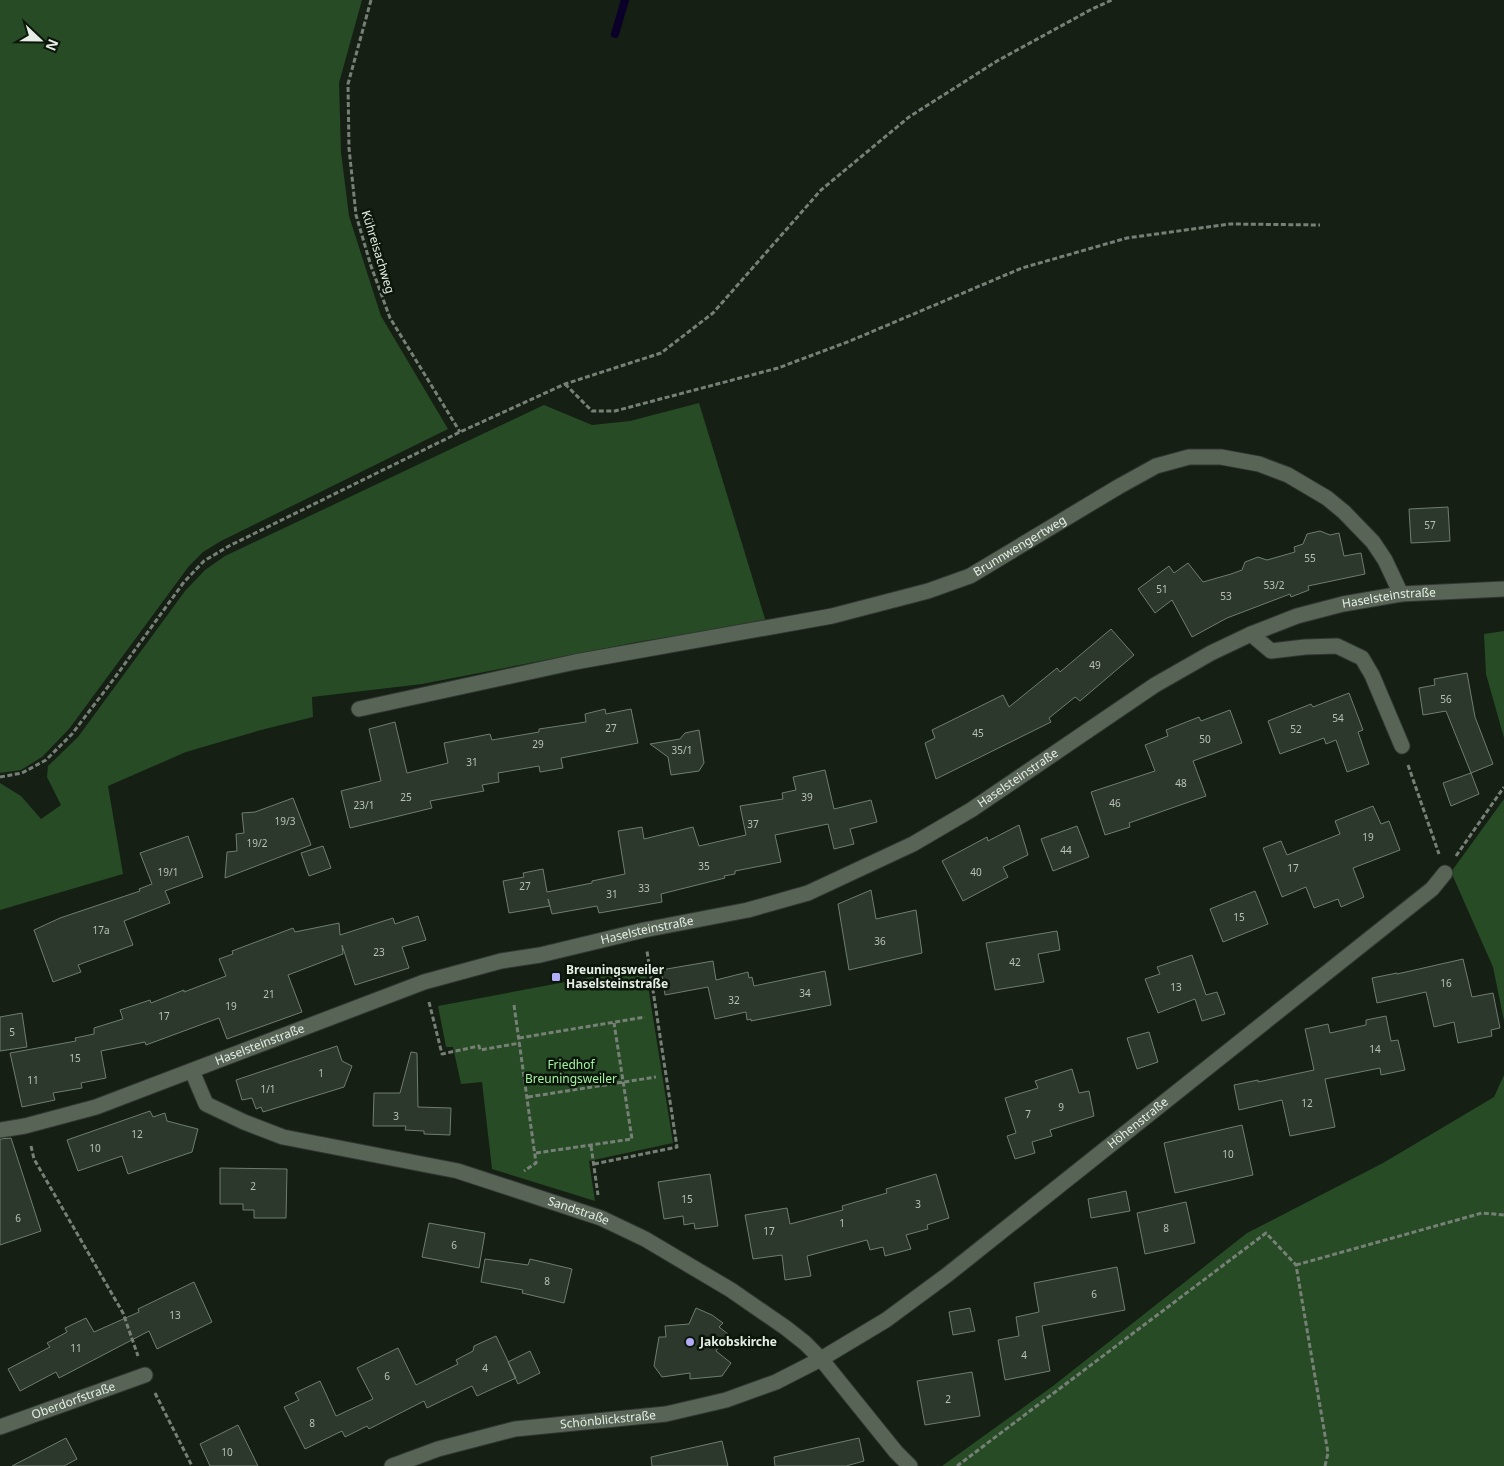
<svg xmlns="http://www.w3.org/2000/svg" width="1504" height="1466" viewBox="0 0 1504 1466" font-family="'Noto Sans',sans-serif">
  <rect width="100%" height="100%" fill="#151f14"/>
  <!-- green -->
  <path fill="#264b25" d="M0,0H362L339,83L341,152L349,216L381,316L448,429L221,541L203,552L189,566L69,729L42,757L21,770L0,773Z
    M699,403L766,622L643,641L422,684L312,697L313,717L261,730L186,752L108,786L123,874L0,910V783L21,796L41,819L61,805L47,777L48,766L78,737L185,591L205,570L225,556L544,405L592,425L630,421Z
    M1504,631V738L1486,674L1484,634Z
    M1504,799V1021L1493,967L1451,872Z
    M645,967L673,1143L589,1161L595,1201L492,1169L482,1082L461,1084L453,1047H446L438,1006Z
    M1504,1075V1466H942L1053,1386L1247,1233L1383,1163L1494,1097Z"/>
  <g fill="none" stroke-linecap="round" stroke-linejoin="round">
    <!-- stream -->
    <path stroke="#0b0029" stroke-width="8" d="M615,34L625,0"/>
  </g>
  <!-- building -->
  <path fill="#2c382c" stroke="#6f7d6f" d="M1448,507L1450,541L1411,543L1409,509Z
    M1320,531L1330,535L1339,533L1344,556L1361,553L1365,574L1308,586L1309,590L1291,597L1290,594L1227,618L1192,637L1172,600L1155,613L1138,589L1169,566L1174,573L1188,563L1203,582L1231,574L1242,570L1245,562L1258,557L1267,560L1295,552L1294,547L1303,544L1307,534Z
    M1111,629L1134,655L1080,701L1075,697L1049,718L1051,722L936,779L925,743L935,738L932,730L1003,695L1009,707L1057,668L1060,672Z
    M1467,673L1475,717L1493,764L1471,773L1446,711L1423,715L1419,688L1435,685L1434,679Z
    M1349,693L1363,730L1358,732L1369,764L1347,772L1336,740L1326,744L1324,738L1280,754L1268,721L1311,704L1313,707Z
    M605,709L606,714L631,709L638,743L561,758L563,768L540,772L539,766L498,773L499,782L482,785L484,791L430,801L432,808L350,828L341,791L381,781L369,729L395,722L407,773L448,763L444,743L490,734L492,740L539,732V729L586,722L585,714Z
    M1230,710L1242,743L1193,761L1206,796L1129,823L1130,827L1105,835L1091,792L1155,771L1145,745L1168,736L1166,730L1199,717L1201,721Z
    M699,730L704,763L699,771L671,775L668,757L650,744L680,739L685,733Z
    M825,770L834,809L871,800L877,822L850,829L854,844L834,849L828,824L775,835L781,862L735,871V874L724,876L725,878L661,894L662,902L599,913L597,906L552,914L548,899L550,906L509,913L503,881L524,877L523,873L543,869L547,892L592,883V881L625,874L618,831L642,827L644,839L693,827L699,846L746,835L740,806L783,799L782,793L796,790L793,777Z
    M1471,773L1479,794L1451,806L1443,783Z
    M293,798L311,845L225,878L227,852L237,851L236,834L244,833L242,813L255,812Z
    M1373,806L1381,824L1389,821L1400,850L1353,868L1364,897L1341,907L1338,899L1314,908L1306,887L1282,897L1263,848L1281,841L1287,855L1340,834L1335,821Z
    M1019,825L1028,855L1003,867L1008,877L963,901L942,861L987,837L988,841Z
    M1077,826L1089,857L1053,871L1041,839Z
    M188,836L203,877L165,891L170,903L124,921L133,945L78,965L81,972L53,982L34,930L60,918L140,891L139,889L152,884L140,853Z
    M323,846L331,868L309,876L301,853Z
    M871,890L876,919L916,910L922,953L849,970L838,904Z
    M1255,891L1268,924L1223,942L1210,909Z
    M418,916L426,940L402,947L409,968L355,985L342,945L343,954L288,975L302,1012L227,1039L219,1018L146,1045L145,1042L101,1051L106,1078L81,1083L82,1088L53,1093L55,1100L22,1107L10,1053L76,1041L75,1038L94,1034V1028L123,1019L120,1010L150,1000L151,1003L184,990V992L226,976L219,959L233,954L232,951L293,928L295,932L339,923L340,935L393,918L395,924Z
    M1057,931L1060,950L1038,954L1044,982L995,990L986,943Z
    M1192,955L1206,995L1217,992L1225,1014L1202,1021L1195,999L1158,1013L1145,979L1160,974L1157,967Z
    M1463,959L1472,997L1493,993L1500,1028L1491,1030L1492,1036L1458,1043L1454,1022L1434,1027L1426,992L1377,1003L1372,978L1397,973V974Z
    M713,961L716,980L748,972L749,978L752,977L754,986L825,971L831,1005L751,1021V1019L747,1020L746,1012L715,1019L708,987L665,995L661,970Z
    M22,1013L27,1047L0,1051V1017Z
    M1386,1016L1391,1041L1398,1040L1405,1070L1381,1075L1380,1068L1325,1079L1335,1127L1290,1136L1282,1100L1239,1110L1234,1085L1258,1080V1082L1314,1070L1305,1029L1328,1024L1330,1033L1366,1025V1020Z
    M1149,1032L1158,1062L1137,1069L1127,1038Z
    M337,1046L342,1061L352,1066L344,1087L263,1112L261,1107L256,1109L252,1098L242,1100L236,1080Z
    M411,1052L417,1053L418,1107L451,1108L450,1135L424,1134V1131L405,1130L406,1126H373L374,1093H400Z
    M1072,1069L1079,1093L1089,1091L1094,1116L1050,1130L1052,1136L1032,1142L1035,1153L1015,1159L1007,1136L1016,1133L1005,1098L1038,1088L1035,1081Z
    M150,1111L153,1117L165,1113L167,1121L198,1129L192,1152L128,1174L122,1156L78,1171L67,1140Z
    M1242,1125L1253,1175L1175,1193L1164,1143Z
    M11,1138L41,1231L0,1245V1139Z
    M220,1168L287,1169L286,1218H254V1210H243V1204H220Z
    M710,1174L718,1226L695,1229L694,1223L684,1225L683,1216L664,1219L658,1182Z
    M936,1174L949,1218L927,1225L928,1229L906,1235L911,1249L885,1256L883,1247L870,1250L867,1240L807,1256L811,1276L785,1280L782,1255L753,1259L745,1215L787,1208L790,1224L843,1210L842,1206L887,1193L886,1189Z
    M1126,1191L1130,1211L1091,1218L1088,1199Z
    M1186,1202L1195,1243L1145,1254L1137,1213Z
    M429,1223L485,1233L479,1268L422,1257Z
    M485,1259L528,1265L530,1259L572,1269L564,1303L522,1293L523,1290L481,1282Z
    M1117,1267L1125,1310L1042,1326L1050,1371L1005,1380L998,1340L1019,1336L1016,1317L1039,1312L1034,1283Z
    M194,1282L212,1322L157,1349L149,1331L59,1378L56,1372L20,1391L8,1369L50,1347L47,1343L67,1332L65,1328L86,1318L94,1332L139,1312L138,1309Z
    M696,1308L712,1315L723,1323L719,1327L728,1334L716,1351L731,1363L722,1376L690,1379V1373L662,1377L654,1366L659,1337H666L665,1326L689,1324Z
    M970,1308L975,1331L953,1335L949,1312Z
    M496,1336L516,1378L477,1396L472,1386L427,1408L424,1401L369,1429L367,1426L345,1437L342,1431L305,1449L284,1407L299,1400L295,1393L320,1381L336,1416L373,1399L357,1368L398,1348L416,1385L458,1364L456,1360L473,1351L474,1346Z
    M530,1351L540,1373L518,1384L508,1362Z
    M972,1372L980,1416L925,1425L917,1381Z
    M238,1425L258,1466H210L200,1444Z
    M66,1438L77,1459L64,1466H12Z
    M859,1438L864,1461L846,1466H775L774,1457Z
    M722,1441L728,1466H652L651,1457Z"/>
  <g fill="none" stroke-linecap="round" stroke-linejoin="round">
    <defs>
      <g id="minor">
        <path d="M1251,634L1271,651L1305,647L1337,646L1362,658L1372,675L1402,746"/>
        <path id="s1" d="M359,709L575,662L832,616L928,591L970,576L1118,487L1156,466L1189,457H1221L1259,464L1288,475L1327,498L1344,512L1373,542L1385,560L1401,594"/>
        <path id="s2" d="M192,1071L206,1104L244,1122L283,1137L458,1171L601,1218L645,1239L731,1290L786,1328L805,1343L821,1359L896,1452L910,1466"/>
        <path id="s3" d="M0,1130L25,1126L96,1107L424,982L501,961L540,955L644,930L748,910L808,893L913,844L971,810L1155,685L1211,653L1251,634L1297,616L1343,604L1401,594L1504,589"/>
        <path id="s4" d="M0,1427L145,1375"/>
        <path id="s5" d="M392,1466L438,1449L515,1429L666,1414L726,1400L776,1382L821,1359L886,1320L947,1275L1432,889L1445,873"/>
      </g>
    </defs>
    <!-- minor casing -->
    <use href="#minor" stroke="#303730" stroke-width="17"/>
    <!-- path -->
    <path stroke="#778077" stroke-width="3" stroke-dasharray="5 2.5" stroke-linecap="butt" d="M371,0L348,84L349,148L356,215L371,266L390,318L460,432
      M565,384L592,411H615L778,368L850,341L1022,268L1127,238L1230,224L1320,225
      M1408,765L1439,854
      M0,777L22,773L46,760L72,734L116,676L184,582L204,561L229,546L460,432L565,384L661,353L713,313L821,190L909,117L997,61L1092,9L1112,0
      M1456,856L1504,787
      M429,1002L442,1054L479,1046L480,1050L520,1043
      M514,1005L536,1163L524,1171
      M519,1038L645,1017
      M528,1097L656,1077
      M31,1146L34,1159L123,1313L138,1356
      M591,1146L598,1195
      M536,1153L632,1139L614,1023
      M594,1164L677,1147L647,951
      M1296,1265L1482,1213L1504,1215
      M155,1393L192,1466
      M957,1466L1266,1233L1296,1265L1328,1453L1325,1466"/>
    <!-- minor -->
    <use href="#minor" stroke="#576456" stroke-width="15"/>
  </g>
  <!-- markers -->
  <g fill="#b3adf9" stroke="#0c160b" stroke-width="2">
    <rect x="551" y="972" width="10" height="10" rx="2.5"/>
    <circle cx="690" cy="1342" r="5"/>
  </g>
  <g text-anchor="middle" stroke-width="5" stroke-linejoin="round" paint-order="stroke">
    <!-- number labels -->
    <g font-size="10" fill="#b8c0b8">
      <text x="1430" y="529">57</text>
      <text x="1310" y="562">55</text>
      <text x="1274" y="589">53/2</text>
      <text x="1162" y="593">51</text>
      <text x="1226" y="600">53</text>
      <text x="1095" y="669">49</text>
      <text x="1446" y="703">56</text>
      <text x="1338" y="722">54</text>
      <text x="611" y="732">27</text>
      <text x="1296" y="733">52</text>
      <text x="978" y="737">45</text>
      <text x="1205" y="743">50</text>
      <text x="538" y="748">29</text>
      <text x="682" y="754">35/1</text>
      <text x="472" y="766">31</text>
      <text x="1181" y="787">48</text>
      <text x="406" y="801">25</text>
      <text x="807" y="801">39</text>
      <text x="1115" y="807">46</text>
      <text x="364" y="809">23/1</text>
      <text x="285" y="825">19/3</text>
      <text x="753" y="828">37</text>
      <text x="1368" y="841">19</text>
      <text x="257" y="847">19/2</text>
      <text x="1066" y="854">44</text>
      <text x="704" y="870">35</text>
      <text x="1293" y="872">17</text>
      <text x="168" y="876">19/1</text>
      <text x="976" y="876">40</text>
      <text x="525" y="890">27</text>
      <text x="644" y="892">33</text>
      <text x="612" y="898">31</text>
      <text x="1239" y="921">15</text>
      <text x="101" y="934">17a</text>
      <text x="880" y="945">36</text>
      <text x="379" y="956">23</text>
      <text x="1015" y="966">42</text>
      <text x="1446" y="987">16</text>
      <text x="1176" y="991">13</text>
      <text x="805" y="997">34</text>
      <text x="269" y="998">21</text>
      <text x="734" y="1004">32</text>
      <text x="231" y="1010">19</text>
      <text x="164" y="1020">17</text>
      <text x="12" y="1036">5</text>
      <text x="1375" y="1053">14</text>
      <text x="75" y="1062">15</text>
      <text x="321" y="1077">1</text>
      <text x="33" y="1084">11</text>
      <text x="268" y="1093">1/1</text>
      <text x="1307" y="1107">12</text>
      <text x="1061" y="1111">9</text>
      <text x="1028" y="1118">7</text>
      <text x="396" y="1120">3</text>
      <text x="137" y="1138">12</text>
      <text x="95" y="1152">10</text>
      <text x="1228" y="1158">10</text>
      <text x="253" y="1190">2</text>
      <text x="687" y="1203">15</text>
      <text x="918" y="1208">3</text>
      <text x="18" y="1222">6</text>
      <text x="842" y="1227">1</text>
      <text x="1166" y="1232">8</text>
      <text x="769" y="1235">17</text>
      <text x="454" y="1249">6</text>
      <text x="547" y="1285">8</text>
      <text x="1094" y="1298">6</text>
      <text x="175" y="1319">13</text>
      <text x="76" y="1352">11</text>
      <text x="1024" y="1359">4</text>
      <text x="485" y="1372">4</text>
      <text x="387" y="1380">6</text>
      <text x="948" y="1403">2</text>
      <text x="312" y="1427">8</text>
      <text x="227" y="1456">10</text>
    </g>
    <!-- street labels -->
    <g font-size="12" fill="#e6eee6" stroke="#0c160b">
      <text transform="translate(378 252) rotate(73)" y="4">Kühreisachweg</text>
      <text dy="4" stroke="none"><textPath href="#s1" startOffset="684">Brunnwengertweg</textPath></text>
      <text dy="4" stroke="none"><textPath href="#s3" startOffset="1502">Haselsteinstraße</textPath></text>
      <text dy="4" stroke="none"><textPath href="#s3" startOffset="1084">Haselsteinstraße</textPath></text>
      <text dy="4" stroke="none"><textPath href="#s3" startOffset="679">Haselsteinstraße</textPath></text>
      <text dy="4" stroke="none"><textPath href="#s3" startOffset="274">Haselsteinstraße</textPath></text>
      <text dy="4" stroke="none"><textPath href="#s5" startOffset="841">Höhenstraße</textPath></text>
      <text dy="4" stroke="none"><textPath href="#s2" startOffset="425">Sandstraße</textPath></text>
      <text dy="4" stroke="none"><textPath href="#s4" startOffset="78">Oberdorfstraße</textPath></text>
      <text dy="4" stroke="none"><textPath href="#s5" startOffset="222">Schönblickstraße</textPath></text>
    </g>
    <!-- poi labels -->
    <g font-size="12" font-weight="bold" fill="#e6eee6" stroke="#0c160b" text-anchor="start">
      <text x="566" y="974">Breuningsweiler<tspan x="566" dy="14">Haselsteinstraße</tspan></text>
      <text x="700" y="1346">Jakobskirche</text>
    </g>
    <!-- park labels -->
    <g font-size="12" fill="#a4f2a1" stroke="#0c160b">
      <text x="571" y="1069">Friedhof<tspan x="571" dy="14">Breuningsweiler</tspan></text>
    </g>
  </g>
  <!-- north arrow -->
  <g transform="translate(40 40) rotate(112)" stroke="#0c160b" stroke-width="4" paint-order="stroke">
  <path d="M0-4L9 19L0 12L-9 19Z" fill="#e6eee6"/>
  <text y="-8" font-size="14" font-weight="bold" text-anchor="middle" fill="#e6eee6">N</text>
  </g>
</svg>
